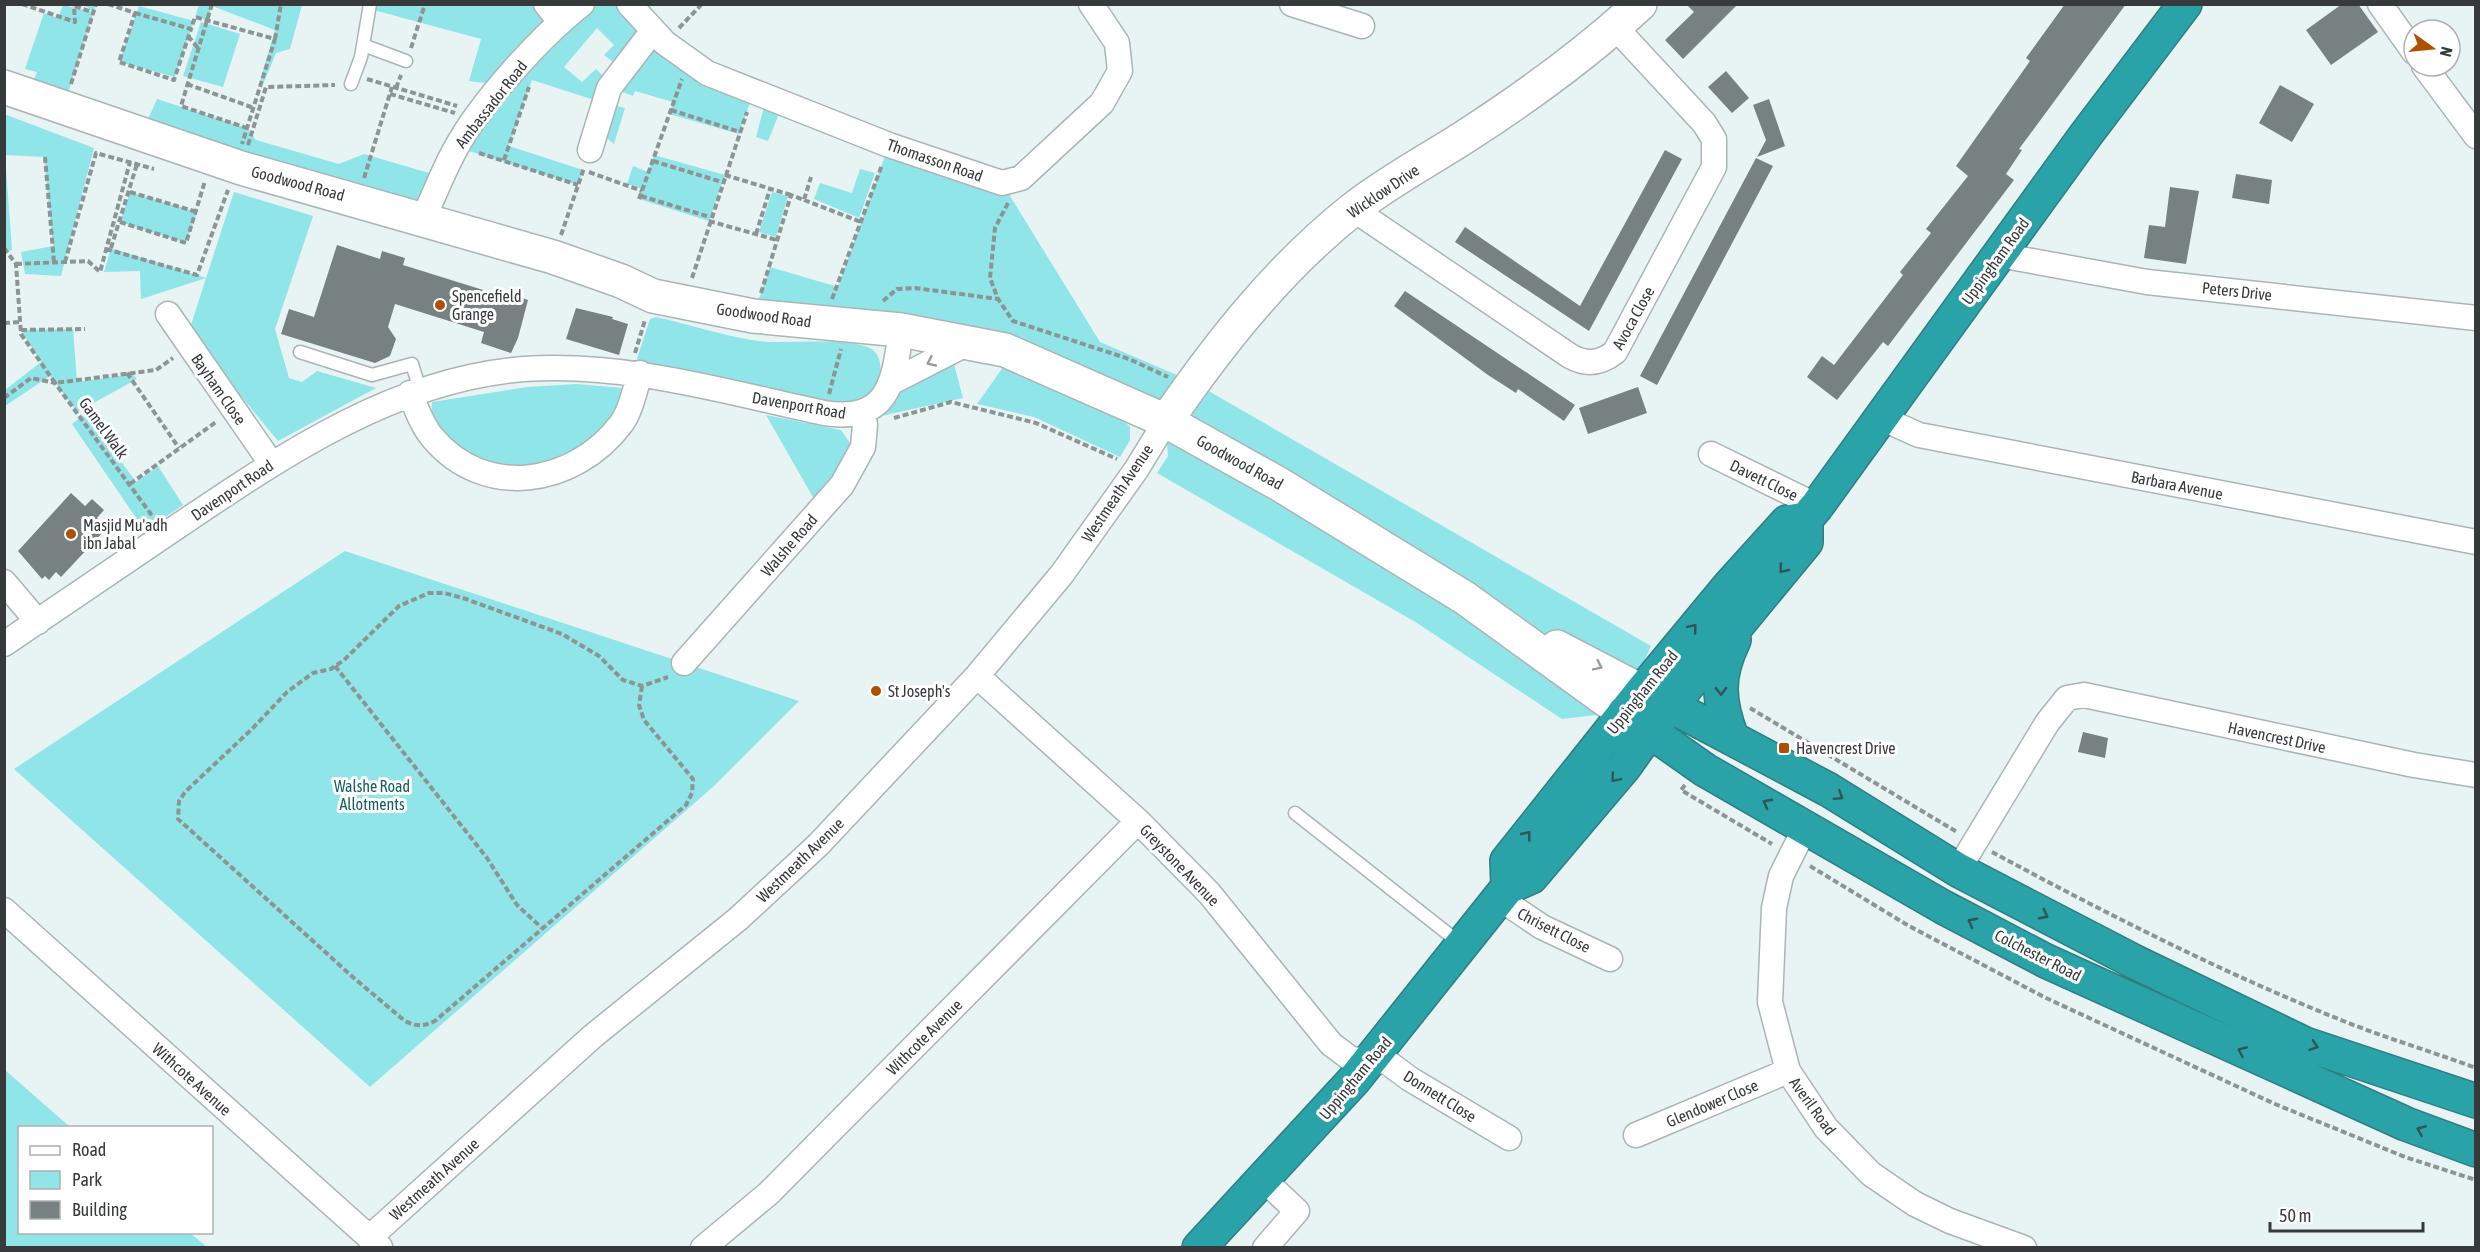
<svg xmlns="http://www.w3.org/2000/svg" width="2480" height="1252" viewBox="0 0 2480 1252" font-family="'Asap Condensed',sans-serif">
  <rect width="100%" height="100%" fill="#e8f3f3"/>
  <!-- green -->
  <path fill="#90e5e9" d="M370,4L546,5L560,22L582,5H629L754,91L739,134L669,114L673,102L635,91L633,96L623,92L614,81L623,70L604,55L614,45L597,28L564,67L582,82L596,69L604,77L605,103L625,108L614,144L596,129L604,103L532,80L509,146L583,170L578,185L456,147L500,85L469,81L481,39L370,9Z
    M63,5L92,12L85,5H96L64,106L28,95L37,72L25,69L44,13L58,18Z
    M199,5H302L290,49L276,53L264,82L260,81L275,30L212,6L207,20L195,17Z
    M139,6L194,21L175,77L119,62Z
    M201,22L240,34L223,87L183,76Z
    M157,99L247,128L256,140L339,164L364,154L429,173L446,170L423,219L142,133Z
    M765,103L781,109L768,141L756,137Z
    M4,114L94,148L61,276L25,274L21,252L53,246L44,157L5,155L12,250L5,252Z
    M889,145L1002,183L1100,342L1193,382L1651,646L1621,712L1562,719L1417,623L1157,473L1168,456L1165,420L1011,347L753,316L770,267L838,287Z
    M654,155L725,175L709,221L639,199L643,189L627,184L633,166L648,172Z
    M860,169L875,173L859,218L814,199L820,183L852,193Z
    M130,192L197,212L186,243L120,222Z
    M234,192L313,216L275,329L289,378L302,382L317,371L376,388L278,441L198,344L191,325L206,278L141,299L140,271L104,272L111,248L206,278Z
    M772,192L788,196L776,237L759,232Z
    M656,317C688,324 737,340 768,342C790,343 857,337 873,350C883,359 881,373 878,384C863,402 846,403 824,403L635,365L650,319Z
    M73,329L77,382L133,374L137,379L77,412L50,376L5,406V390L41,362L21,330Z
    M951,353L963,398L872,418L913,376Z
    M1006,363L1118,415L1130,427V440L1120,457L1034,417L977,404Z
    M576,384L623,388C625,406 615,414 603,427C586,445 563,462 537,467C503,474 426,444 432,402L527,387Z
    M86,413L136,482L158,466L183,505L145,531L72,424Z
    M766,415L841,430L859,456L818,506Z
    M345,551L799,701L714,786L370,1087L14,769Z
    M5,1070L70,1127L20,1128V1232L190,1233L207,1247H5Z"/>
  <!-- building -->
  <path fill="#778181" d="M1686,4H1738L1683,59L1665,40L1694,12Z
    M2065,4H2126L2019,149L2022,150L2006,174L2014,180L1888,346L1883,342L1837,400L1807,377L1822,356L1834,365L1903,275L1900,272L1931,233L1926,229L1968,176L1956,166L2030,61L2026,58Z
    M2342,4H2358L2378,32L2331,65L2306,30Z
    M1726,71L1749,98L1732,113L1708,87Z
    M2280,85L2314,104L2292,142L2259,123Z
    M1769,99L1785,146L1757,157L1766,140L1753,105Z
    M1665,150L1682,159L1589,331L1455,242L1465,227L1580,306Z
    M1756,158L1773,166L1657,385L1640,376Z
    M2236,174L2272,180L2269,204L2232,198Z
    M2170,187L2199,191L2186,264L2144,258L2149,225L2165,227Z
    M337,245L380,259L382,251L405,258L403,265L496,294L497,290L528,300L518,338L511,353L481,343L484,332L395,304L388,327L396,339L390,356L375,363L281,334L289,309L314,317Z
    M1405,291L1575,405L1564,421L1518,389L1516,393L1488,375L1394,306Z
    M576,308L613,317L612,319L628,324L619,355L566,339Z
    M1638,387L1647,413L1588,434L1579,408Z
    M71,493L85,506L92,499L104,510L97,518L107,528L61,577L56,572L49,580L45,576L42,579L18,551Z
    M2083,732L2108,738L2105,758L2078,752Z"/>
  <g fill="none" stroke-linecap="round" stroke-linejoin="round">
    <defs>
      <path id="lane" d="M363,45L406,61
        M351,84L361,57L370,4
        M300,352L372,375L412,364L420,390
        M1295,813L1461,944"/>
      <path id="street" d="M546,4L560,22
        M629,4L665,43L707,73L889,145L1002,183L1021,178L1102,103L1120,71L1117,43L1091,4
        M1292,4L1362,26
        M2380,4L2414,52
        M2424,66L2476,136
        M590,150L609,88L652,32
        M1353,209L1570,356C1586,365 1600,364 1615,352L1714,167V139L1704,123L1615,27
        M423,219C434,196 443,171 456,148C481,102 540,37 582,4
        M1999,255L2147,282L2476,318
        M168,314L271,463
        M892,382L970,342
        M410,393C416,408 422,425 432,437C484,500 574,486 621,424C631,411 635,389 640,373
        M1881,418L1919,435L2476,542
        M1711,454L1817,506
        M4,582L38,622
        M4,644C63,604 122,564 181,524C285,454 395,379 524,369C626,362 726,392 824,413C889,423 894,382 901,330
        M684,663L842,485L863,447L865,425L863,413
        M977,676L1138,821L1209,893L1331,1044L1351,1059L1387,1062L1410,1079L1509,1138
        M1806,826L1781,876L1774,908L1770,1002L1788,1071L1826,1128L1871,1174L1915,1204L1950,1221L2024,1248
        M1958,870L2047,723L2067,698L2084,695L2414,765L2476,775
        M1499,898L1542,927L1610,959
        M4,910L380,1247
        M1636,1135L1788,1071
        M1264,1180L1297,1211L1265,1248
        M369,1238L593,1036L738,919L818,845L977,676L1062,574L1136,470L1166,421
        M703,1248L769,1193L1138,821"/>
      <path id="secondary" d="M4,87L241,168L553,257L621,281L653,296L753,316L901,330L1005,350L1166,421L1279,484L1465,598L1624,713
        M1166,421C1219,344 1278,269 1352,210C1387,182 1429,160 1466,136C1528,96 1586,54 1640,4
        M1557,647L1668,705"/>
      <path id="highway" d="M1671,706L1829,790L1958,870L2135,962L2305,1044L2476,1101
        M1624,713L1705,770L1943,907L2046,961L2406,1124L2476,1150
        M1732,738C1718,701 1716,677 1734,640
        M1508,887L1507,861L1643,690L1730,585L1787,522L1806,519L1817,506L2085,136L2185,4
        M1199,1248L1354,1080L1508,887L1531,877L1625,766L1650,731L1806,542V519"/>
    </defs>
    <!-- lane casing -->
    <use href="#lane" stroke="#abb5b5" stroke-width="15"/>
    <!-- street casing -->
    <use href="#street" stroke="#abb5b5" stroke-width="27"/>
    <!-- secondary casing -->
    <use href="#secondary" stroke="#abb5b5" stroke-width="36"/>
    <!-- highway casing -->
    <use href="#highway" stroke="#2e7e82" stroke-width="36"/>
    <!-- path -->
    <path stroke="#8c9494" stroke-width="4" stroke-dasharray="6 3" stroke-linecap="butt" d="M22,4L75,22L74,6
      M108,4L135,13L119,62L174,80L191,29
      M212,4L181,106L247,128
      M75,6L94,13
      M135,13L191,29L195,17L275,39L242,144
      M679,28L702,4
      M188,36L198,48
      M275,39L281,4
      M411,48L425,4
      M367,79L457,106
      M71,84L96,4
      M187,84L254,108
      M396,88L401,75
      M390,94L455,113
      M671,110L740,132
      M248,145L266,87L335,85
      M479,153L578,185
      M45,157L54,262
      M504,160L529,87
      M653,161L722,182
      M589,172L642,191
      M725,175L791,195
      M364,178L392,87
      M130,192L197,212
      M641,196L710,217
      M639,199L682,79
      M804,200L861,222
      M1008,203L995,228L990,278L998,299L1013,321L1129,359L1168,377
      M709,221L777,240
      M120,222L186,243L205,181
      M756,234L770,189
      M561,235L584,168
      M4,248L16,264L21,334L55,383L156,370L173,358
      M111,248L137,164
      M106,249L197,275L228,190
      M65,262L96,153L154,169
      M16,264L88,261L100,272L130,162
      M692,278L747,112
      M761,293L791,195L804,200L811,177
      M832,299L882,165
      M883,301L897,289L915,288L998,299
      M4,323L21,322
      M21,330L85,329
      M635,353L645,320
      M127,373L179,448
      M829,394L841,349
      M4,398L31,378L55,383L153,517
      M894,418L951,402L1036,423L1117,459
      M130,484L216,422
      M335,666L487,858L517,905L542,928
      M642,686L639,705L644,720L693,779L692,793L686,805L435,1021C424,1026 417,1027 405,1021L355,979L178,819L179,801L185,792L252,729L287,692L313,673L331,669L344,660L399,606L429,593H444L463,598L562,634L599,656L623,680L642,686L668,677
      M1750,708L1957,832
      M1685,785L1681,790L1772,844
      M1992,852C2107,914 2225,974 2346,1022C2389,1039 2433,1052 2476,1068
      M1810,866L1909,926L2046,998L2275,1104L2405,1157L2476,1180"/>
    <!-- lane -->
    <use href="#lane" stroke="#fff" stroke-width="12"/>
    <!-- street -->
    <use href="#street" stroke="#fff" stroke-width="24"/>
    <!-- secondary -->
    <use href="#secondary" stroke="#fff" stroke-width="33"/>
    <!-- highway -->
    <use href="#highway" stroke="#29a2a8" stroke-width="33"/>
  </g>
  <!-- one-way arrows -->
  <defs><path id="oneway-chevron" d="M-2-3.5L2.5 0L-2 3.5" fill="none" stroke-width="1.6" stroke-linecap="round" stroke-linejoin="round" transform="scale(1.5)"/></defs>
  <g stroke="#9a9c9c">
    <use href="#oneway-chevron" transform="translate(931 362) rotate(155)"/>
    <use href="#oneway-chevron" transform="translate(1598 666) rotate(26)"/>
  </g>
  <g stroke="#335456">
    <use href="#oneway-chevron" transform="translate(1783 569) rotate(129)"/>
    <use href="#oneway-chevron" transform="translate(1693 628) rotate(-50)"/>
    <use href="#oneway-chevron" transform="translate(1721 691) rotate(89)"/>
    <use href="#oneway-chevron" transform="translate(1615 778) rotate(130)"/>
    <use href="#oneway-chevron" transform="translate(1839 796) rotate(32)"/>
    <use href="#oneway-chevron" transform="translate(1767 803) rotate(-152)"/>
    <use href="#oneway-chevron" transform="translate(1527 835) rotate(-51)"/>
    <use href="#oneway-chevron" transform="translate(2044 915) rotate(28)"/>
    <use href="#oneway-chevron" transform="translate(1972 922) rotate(-152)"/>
    <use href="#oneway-chevron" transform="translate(2314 1046) rotate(19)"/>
    <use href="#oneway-chevron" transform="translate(2242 1051) rotate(-156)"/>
    <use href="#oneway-chevron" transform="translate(2421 1130) rotate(-157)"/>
  </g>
  <!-- markers -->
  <g fill="#af5000" stroke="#fff" stroke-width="2">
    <circle cx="440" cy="305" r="6"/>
    <circle cx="71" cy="534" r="6"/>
    <circle cx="876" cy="691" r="6"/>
    <rect x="1778" y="742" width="12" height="12" rx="3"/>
  </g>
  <g text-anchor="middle" stroke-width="6" stroke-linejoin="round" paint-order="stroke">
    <!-- street labels -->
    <g font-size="16" fill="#363a3a" stroke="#fff">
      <text transform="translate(491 104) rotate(-52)" y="6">Ambassador Road</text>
      <text transform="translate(935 160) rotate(19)" y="6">Thomasson Road</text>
      <text transform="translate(298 183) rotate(15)" y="6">Goodwood Road</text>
      <text transform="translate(1383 191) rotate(-34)" y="6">Wicklow Drive</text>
      <text transform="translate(1995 261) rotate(-54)" y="6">Uppingham Road</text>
      <text transform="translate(2237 291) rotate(6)" y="6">Peters Drive</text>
      <text transform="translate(764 315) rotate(8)" y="6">Goodwood Road</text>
      <text transform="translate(1633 318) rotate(-61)" y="6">Avoca Close</text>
      <text transform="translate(219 389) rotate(55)" y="6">Bayham Close</text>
      <text transform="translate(799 405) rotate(10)" y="6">Davenport Road</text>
      <text transform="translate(104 428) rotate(54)" y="6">Gamel Walk</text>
      <text transform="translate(1240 462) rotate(29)" y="6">Goodwood Road</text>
      <text transform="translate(1764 480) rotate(26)" y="6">Davett Close</text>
      <text transform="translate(2177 485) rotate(11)" y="6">Barbara Avenue</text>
      <text transform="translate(232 490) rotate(-34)" y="6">Davenport Road</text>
      <text transform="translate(1117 493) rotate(-56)" y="6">Westmeath Avenue</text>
      <text transform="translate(789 545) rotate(-49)" y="6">Walshe Road</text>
      <text transform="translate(1642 692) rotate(-51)" y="6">Uppingham Road</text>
      <text transform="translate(2277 737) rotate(12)" y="6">Havencrest Drive</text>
      <text transform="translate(800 860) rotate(-44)" y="6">Westmeath Avenue</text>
      <text transform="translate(1180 865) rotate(46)" y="6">Greystone Avenue</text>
      <text transform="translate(1554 930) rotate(27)" y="6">Chrisett Close</text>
      <text transform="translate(2038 955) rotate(27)" y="6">Colchester Road</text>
      <text transform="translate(924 1037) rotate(-45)" y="6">Withcote Avenue</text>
      <text transform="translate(1355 1078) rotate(-50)" y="6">Uppingham Road</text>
      <text transform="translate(192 1079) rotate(42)" y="6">Withcote Avenue</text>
      <text transform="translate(1440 1096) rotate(32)" y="6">Donnett Close</text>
      <text transform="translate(1712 1103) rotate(-23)" y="6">Glendower Close</text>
      <text transform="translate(1813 1106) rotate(54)" y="6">Averil Road</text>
      <text transform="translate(434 1179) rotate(-42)" y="6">Westmeath Avenue</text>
    </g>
    <!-- poi labels -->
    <g font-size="16" fill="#363a3a" stroke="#fff" text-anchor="start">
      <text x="452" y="302">Spencefield<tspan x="452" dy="18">Grange</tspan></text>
      <text x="83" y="531">Masjid Mu'adh<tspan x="83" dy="18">ibn Jabal</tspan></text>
      <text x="888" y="697">St Joseph's</text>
      <text x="1796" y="754">Havencrest Drive</text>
    </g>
    <!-- park labels -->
    <g font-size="16" fill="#155e61" stroke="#fff">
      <text x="372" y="792">Walshe Road<tspan x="372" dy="18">Allotments</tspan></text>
    </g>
  </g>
  <!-- border -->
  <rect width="2480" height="1252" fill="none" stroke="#363a3a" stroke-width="12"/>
  <!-- legend -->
  <rect x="18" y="1126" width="195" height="108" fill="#ffffff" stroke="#afb0b0" stroke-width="1.5"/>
  <rect x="30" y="1146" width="30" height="9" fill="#ffffff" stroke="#afb0b0" stroke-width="1.5"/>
  <text x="72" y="1156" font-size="18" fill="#363a3a">Road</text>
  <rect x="30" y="1171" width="30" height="18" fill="#90e5e9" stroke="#afb0b0" stroke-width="1.5"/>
  <text x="72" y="1186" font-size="18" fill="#363a3a">Park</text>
  <rect x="30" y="1201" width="30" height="18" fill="#778181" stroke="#afb0b0" stroke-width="1.5"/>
  <text x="72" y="1216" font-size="18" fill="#363a3a">Building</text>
  <!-- north arrow -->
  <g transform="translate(2432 48) rotate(105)"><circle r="28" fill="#ffffff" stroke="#afb0b0" stroke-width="1.5"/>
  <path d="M0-4.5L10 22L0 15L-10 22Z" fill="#af5000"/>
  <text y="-9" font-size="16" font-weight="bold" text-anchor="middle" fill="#363a3a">N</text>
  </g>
  <!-- scale -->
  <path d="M2270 1222v9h153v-9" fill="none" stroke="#363a3a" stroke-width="3"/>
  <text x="2279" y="1222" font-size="18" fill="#363a3a" stroke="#ffffff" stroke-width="4.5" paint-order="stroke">50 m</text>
</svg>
